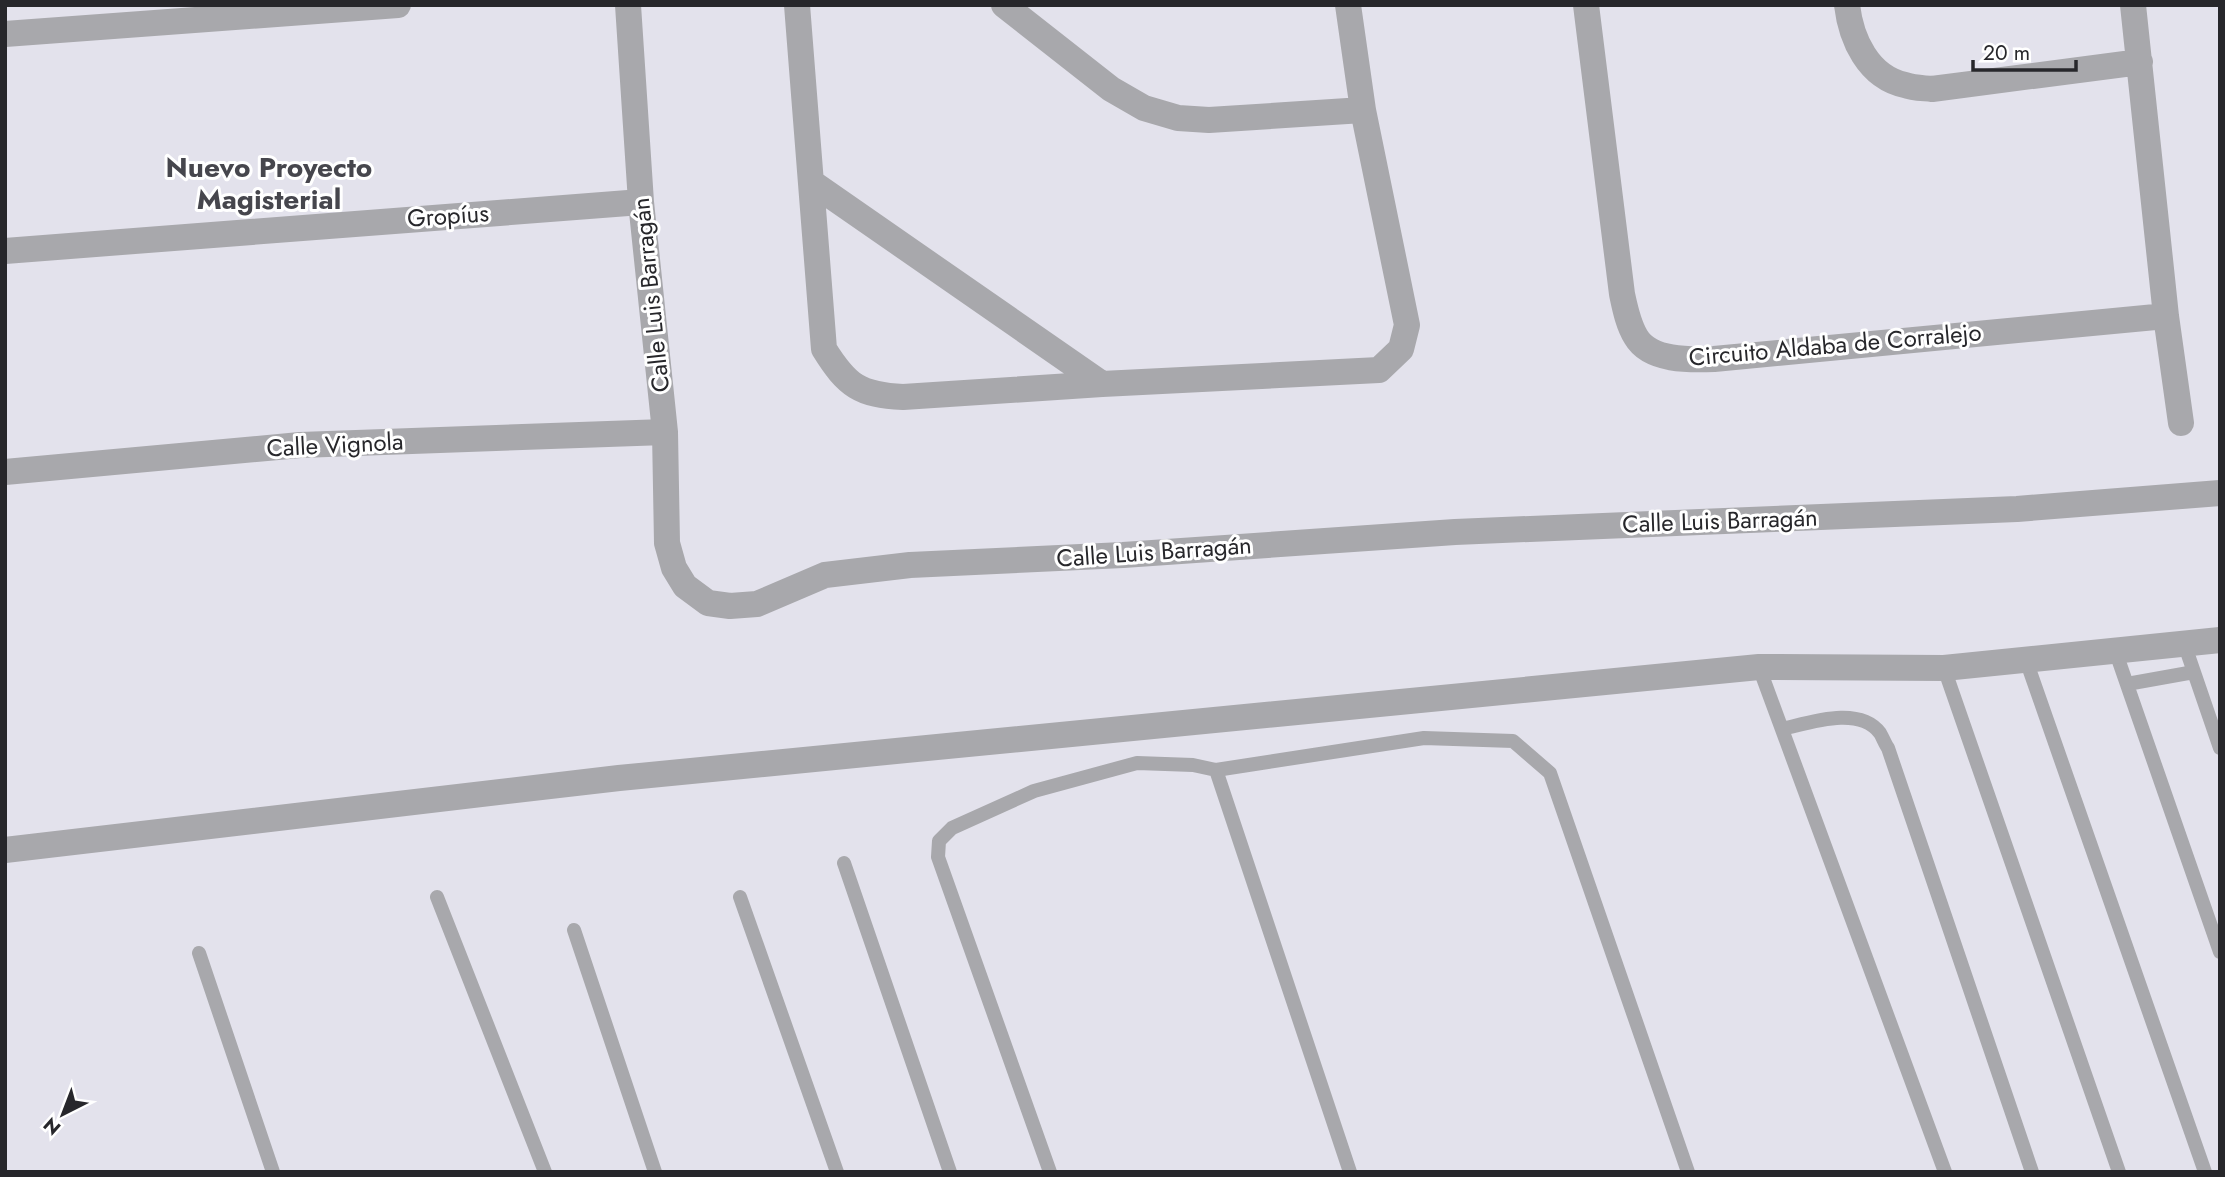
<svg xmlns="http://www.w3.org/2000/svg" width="2225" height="1177" viewBox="0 0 2225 1177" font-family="Jost,sans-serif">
  <rect width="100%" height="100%" fill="#e3e2ec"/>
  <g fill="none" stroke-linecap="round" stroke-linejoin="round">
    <!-- service -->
    <path stroke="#a8a8ac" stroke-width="14" d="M2184,643L2220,748
      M2115,650L2220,952
      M2026,660L2205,1172
      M1759,667L1945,1172
      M1944,668L2119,1172
      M2127,684L2194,672
      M1782,729C1809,723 1859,705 1880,733C1883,738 1885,744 1888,748L2032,1172
      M1216,770L1350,1172
      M844,863L950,1172
      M437,897L545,1172
      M740,897L837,1172
      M574,930L655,1172
      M199,953L273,1172
      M1050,1172L938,857L939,841L952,828L1034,791L1137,763L1193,765L1216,770L1424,738L1513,741L1550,773L1688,1172"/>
    <!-- minor -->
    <path stroke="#a8a8ac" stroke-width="26" d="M628,5L641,202L665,432L667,543L674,568L685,586L708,603L730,606L757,604L825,575L910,565L1123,555L1455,532L2017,509L2220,493
      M797,5L824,349C847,386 860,395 903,397L1102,384L1379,370L1401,349L1407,325L1363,110L1348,5
      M1004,5L1111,89L1144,108L1178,118L1209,120L1363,110
      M1586,5L1622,294C1625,308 1628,324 1636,337C1650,361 1690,360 1714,359L2166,316
      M1847,5C1851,39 1868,77 1905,85C1913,88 1923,88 1932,89L2140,62
      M2133,5L2166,316L2181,423
      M5,34L398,5
      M811,182L1102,384
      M5,251L641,202
      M5,472L300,445L665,432
      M5,850L619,778L1759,667L1944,668L2220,640"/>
  </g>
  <g text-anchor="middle" stroke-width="6" stroke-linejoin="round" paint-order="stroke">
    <!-- street labels -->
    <g font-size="24" fill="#27272b" stroke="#fff">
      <text transform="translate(448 216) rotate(-4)" y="8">Gropíus</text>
      <text transform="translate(651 295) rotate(-96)" y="8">Calle Luis Barragán</text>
      <text transform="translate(1835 345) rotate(-5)" y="8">Circuito Aldaba de Corralejo</text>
      <text transform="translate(335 445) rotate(-3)" y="8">Calle Vignola</text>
      <text transform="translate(1720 521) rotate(-2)" y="8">Calle Luis Barragán</text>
      <text transform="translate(1154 552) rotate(-4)" y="8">Calle Luis Barragán</text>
    </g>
    <!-- quarter labels -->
    <g font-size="28" font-weight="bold" fill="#46464d" stroke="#fff">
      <text x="269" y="177">Nuevo Proyecto<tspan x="269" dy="32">Magisterial</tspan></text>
    </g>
  </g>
  <!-- border -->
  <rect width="2225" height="1177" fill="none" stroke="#27272b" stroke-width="14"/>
  <!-- north arrow -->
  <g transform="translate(63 1114) rotate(222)" stroke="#ffffff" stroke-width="5" paint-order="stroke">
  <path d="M0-5L12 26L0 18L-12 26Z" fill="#27272b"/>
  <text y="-10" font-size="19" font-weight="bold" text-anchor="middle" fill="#27272b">N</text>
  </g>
  <!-- scale -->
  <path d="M1973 60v10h103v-10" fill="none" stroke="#27272b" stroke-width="3.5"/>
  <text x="1983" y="60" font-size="21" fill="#27272b" stroke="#ffffff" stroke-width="5" paint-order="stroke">20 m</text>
</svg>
